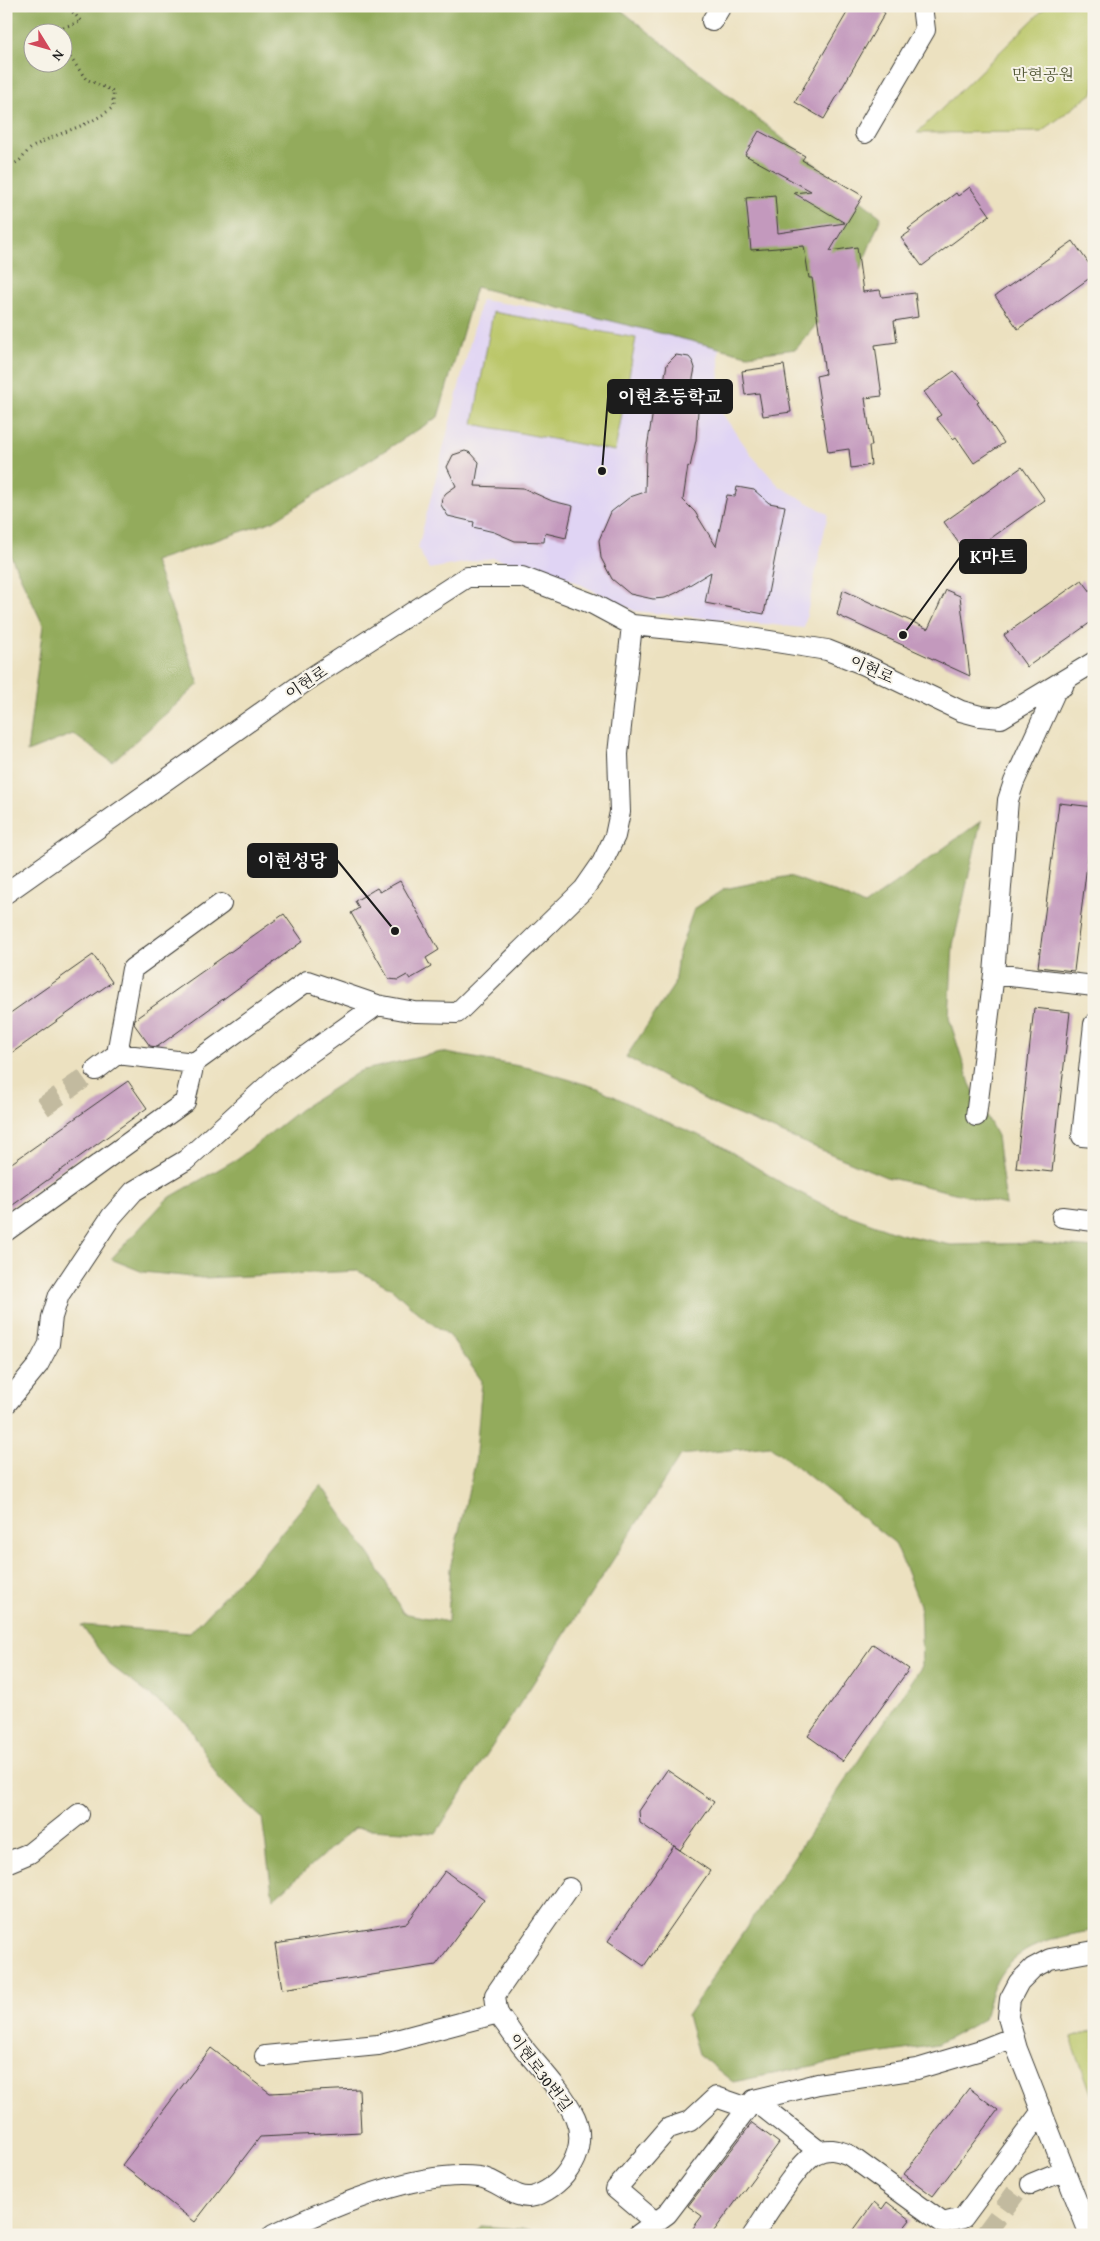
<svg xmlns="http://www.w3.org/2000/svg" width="1100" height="2241" viewBox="0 0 1100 2241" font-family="'Gentium Book Plus','Noto Serif KR',serif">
  <rect width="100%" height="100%" fill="#f7f3e8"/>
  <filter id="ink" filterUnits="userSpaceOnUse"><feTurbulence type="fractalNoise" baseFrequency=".02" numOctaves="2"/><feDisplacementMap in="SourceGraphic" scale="10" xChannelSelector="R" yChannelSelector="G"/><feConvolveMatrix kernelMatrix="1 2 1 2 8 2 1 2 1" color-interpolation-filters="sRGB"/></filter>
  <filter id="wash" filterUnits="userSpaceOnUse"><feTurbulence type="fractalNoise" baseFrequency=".0096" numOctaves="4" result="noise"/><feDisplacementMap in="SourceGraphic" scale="20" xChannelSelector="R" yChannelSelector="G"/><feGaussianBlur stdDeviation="1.12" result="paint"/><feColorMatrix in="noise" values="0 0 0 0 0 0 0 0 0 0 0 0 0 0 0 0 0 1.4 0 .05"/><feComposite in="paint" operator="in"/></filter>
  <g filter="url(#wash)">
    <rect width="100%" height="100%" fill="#ece1c0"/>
    <!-- built -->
    <path fill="#e0d4f4" d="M481,300L718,334L721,412L753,457L779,486L828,514L804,628L635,611L555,572L492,558L429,569L418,548Z"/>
    <!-- green -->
    <path fill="#bac668" stroke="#6b7142" d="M1047,6H1094V92L1041,132L917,133Z
      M493,312L636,338L615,451L473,424Z
      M1094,2030V2101L1071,2038Z"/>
    <!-- forest -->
    <path fill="#93ab5c" stroke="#58643c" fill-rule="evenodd" d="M6,6H616L881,217L859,273L796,349L747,355L476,287L438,417L273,521L154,561L199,684L112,762L73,734L27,752L43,625L6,546ZM32,32H62V62H32Z
      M981,821L953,945L949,1018L970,1084L997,1136L1006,1205L886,1177L717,1106L626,1057L674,985L678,955L694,909L724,889L789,876L845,896L864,906Z
      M441,1052L530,1068L598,1088L653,1116L715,1142L785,1185L832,1209L900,1234L951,1245L1035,1243L1094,1248V1930C1056,1938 1015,1944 996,1982C990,1993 987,2007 984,2019L937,2045L857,2057L733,2082L698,2054L687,2016L922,1666L920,1605L895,1543L770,1446L681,1455L436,1833L354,1828L273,1899L262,1818L219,1779L188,1724L110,1665L81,1625L190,1633L260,1558L321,1485L372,1558L403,1613L448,1622L450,1568L475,1464L482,1381L450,1336L418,1313L391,1288L358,1271L203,1278L143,1272L111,1259L167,1199L240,1157L301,1109L360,1071Z
      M481,2226L532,2230L537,2235H473Z"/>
    <g id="blocks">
      <!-- building -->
      <path fill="#c399bd" d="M851,6H874L885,13L824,119L795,102Z
        M759,131L805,156L802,160L863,196L830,251L857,247L863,292L880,290L882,297L915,293L918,317L894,321L897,342L875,345L882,396L865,398L872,446H869L871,465L851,468L849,449L828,452L816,376L825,374L812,278H809L804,246L751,250L746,198L775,195L778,233L845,223L794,193L811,191L745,155Z
        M970,187L990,215L922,266L901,238L911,231L908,229L956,193L958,196Z
        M1073,241L1094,271V275L1018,329L995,296Z
        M676,355L689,357L693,362L695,368L690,394L699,396L696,440L690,467L688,466L683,500L695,512L716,546L727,495L735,496L737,487L754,490L769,503L785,506L764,614L705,603L711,572L676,593L665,598L653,599L630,594L612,579L601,558L599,540L611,512L630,497L645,492L646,454L654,405L661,381H664L667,364Z
        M784,365L791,412L763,416L759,393L745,395L742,371Z
        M954,371L979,402L977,403L1004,443L974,463L956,437L953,439L936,418L941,415L924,392Z
        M465,451L471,453L479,462L475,486L523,488L552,501L573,506L566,538L545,533L544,542L515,541L494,532L473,527L474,522L448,516L441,505L442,498L446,493L456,486L447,467L453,455Z
        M1022,467L1045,500L967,555L944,522Z
        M1082,580L1094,596V620L1027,667L1004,635Z
        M843,590L928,629L946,590L960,596L970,676L837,615Z
        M1059,803L1094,807L1074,971L1038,967Z
        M400,881L439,950L426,958L431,967L410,979L407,975L398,980L389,979L351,913L359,908L355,901L377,888L380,892Z
        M284,914L303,941L157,1047L150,1046L134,1024L135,1019Z
        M93,955L112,982L6,1057V1016Z
        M1034,1008L1070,1012L1052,1172L1016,1168Z
        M128,1081L147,1108L6,1210V1167Z
        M873,1644L909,1669L843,1761L808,1736Z
        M667,1770L714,1802L680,1850L640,1823L639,1811Z
        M674,1846L710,1871L644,1966L608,1941Z
        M445,1871L484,1899L436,1965L282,1989L275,1944L407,1923Z
        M211,2048L270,2093L359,2089L361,2132L260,2137L195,2222L122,2165Z
        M969,2088L998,2110L933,2196L904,2174Z
        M752,2123L779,2143L711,2235H688L702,2216L688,2206Z
        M874,2202L882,2209L887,2202L910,2220L898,2235H850Z"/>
    </g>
  </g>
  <g filter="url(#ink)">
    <use href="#blocks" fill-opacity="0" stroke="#3b3a35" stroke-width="1"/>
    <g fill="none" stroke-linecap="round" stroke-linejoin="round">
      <!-- minor-tunnel -->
      <path stroke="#c2ba9f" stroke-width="20" stroke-dasharray="20 10" stroke-linecap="butt" d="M43,1107L96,1070
        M986,2233L1017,2191L1031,2184"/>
      <defs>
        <path id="minor" d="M712,21L721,6
          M865,133L925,30L922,6
          M6,893L306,681L467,577H522L593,604L632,625L731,635L827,650L865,665L961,711L980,716L1001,718L1094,662
          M994,974L1094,986
          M1094,1024L1082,1136L1094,1137
          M117,1054L132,969L221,904
          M96,1070L117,1054L194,1063L307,981L377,1005L415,1012L457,1013L584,889L602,863L615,836L620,812L618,754L632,625
          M976,1116L994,974L1008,800L1014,782L1056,690L1063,686
          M1062,1217L1094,1221
          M6,1231L185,1102L194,1063
          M6,1404L38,1365L49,1344L52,1317L59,1295L111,1217L134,1191L186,1160L279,1075L377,1005
          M6,1863L30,1853L79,1814
          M265,2056L378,2045L498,2013
          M754,2100L818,2084L917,2069L981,2050L1014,2037
          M1031,2184L1065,2170
          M655,2222L616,2189L669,2128L690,2121L716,2097L748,2108
          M273,2235C328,2208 418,2169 479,2177C498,2179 515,2202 535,2196C566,2185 589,2149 575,2117C559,2084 529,2059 509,2029C506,2024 501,2019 498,2013C496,2008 496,2001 495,1995L569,1888
          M638,2235L667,2214L754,2100L820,2152
          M753,2235C766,2216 798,2163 815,2154C827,2147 838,2150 849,2155L943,2223L963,2218L1042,2111
          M1090,2235L1017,2049L1008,2017L1010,1999L1019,1982L1033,1968L1050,1959L1094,1951"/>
      </defs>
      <!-- minor casing -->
      <use href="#minor" stroke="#3b3a35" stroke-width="22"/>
      <!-- path -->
      <path stroke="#3b3a35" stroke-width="3" stroke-dasharray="1 4" stroke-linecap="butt" d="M49,32C53,29 74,25 81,21L67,6
        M6,166C25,162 22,154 33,147C59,131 90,127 113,107V91L86,79L62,46"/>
      <!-- minor -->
      <use href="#minor" stroke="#fff" stroke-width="20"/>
    </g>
  </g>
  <g text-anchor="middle" stroke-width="4" stroke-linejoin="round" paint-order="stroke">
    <!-- park labels -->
    <g font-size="16" fill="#535837" stroke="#f7f3e8">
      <text x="1043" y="80">만현공원</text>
    </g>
    <!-- street labels -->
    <g font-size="16" fill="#1c1c1c" stroke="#f7f3e8">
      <text transform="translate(872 669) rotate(24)" y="6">이현로</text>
      <text transform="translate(306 682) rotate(-34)" y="6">이현로</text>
      <text transform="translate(541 2072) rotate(53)" y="6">이현로30번길</text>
    </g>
  </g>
  <!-- callouts -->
  <path fill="none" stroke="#1c1c1c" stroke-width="2" d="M602 471L608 397M903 635L960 557M395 931L337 860"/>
  <g fill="#1c1c1c" stroke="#f7f3e8" stroke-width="2">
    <circle cx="602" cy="471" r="5"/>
    <circle cx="903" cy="635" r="5"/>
    <circle cx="395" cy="931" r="5"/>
  </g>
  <g fill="#1c1c1c" stroke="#1c1c1c" stroke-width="2">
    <rect x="608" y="380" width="124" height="33" rx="5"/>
    <rect x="960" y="540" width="66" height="33" rx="5"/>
    <rect x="248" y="844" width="89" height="33" rx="5"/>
  </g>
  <g font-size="18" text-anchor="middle" font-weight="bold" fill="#fff">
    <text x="670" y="403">이현초등학교</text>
    <text x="993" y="563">K마트</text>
    <text x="292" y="867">이현성당</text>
  </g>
  <!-- margin -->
  <rect width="1100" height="2241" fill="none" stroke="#f7f3e8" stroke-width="25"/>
  <!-- north arrow -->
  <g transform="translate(48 48) rotate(127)"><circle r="24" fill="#f7f3e8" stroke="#9f9d96"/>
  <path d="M0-4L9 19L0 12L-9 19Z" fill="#d1495b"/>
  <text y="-8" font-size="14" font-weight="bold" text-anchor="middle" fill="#1c1c1c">N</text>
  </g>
</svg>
